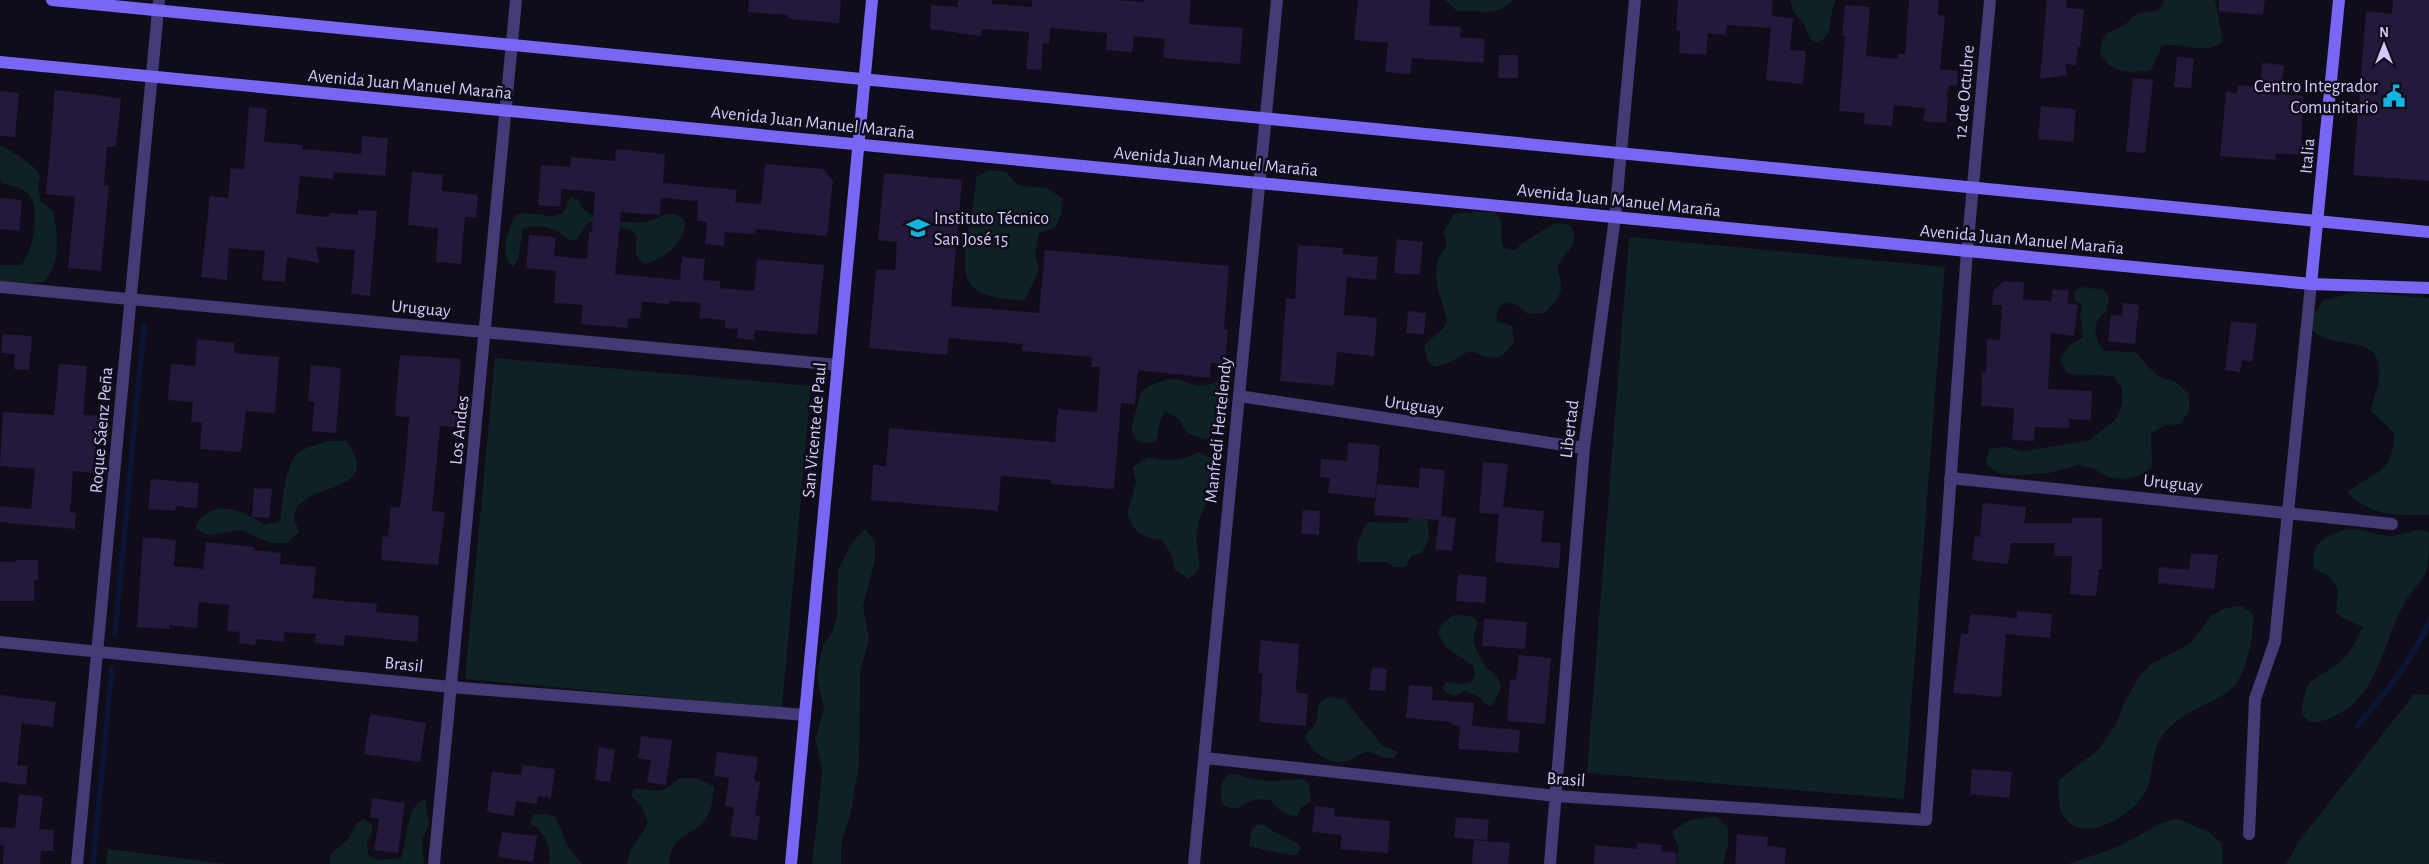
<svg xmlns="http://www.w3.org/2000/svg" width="2429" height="864" viewBox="0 0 2429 864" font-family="'Alegreya Sans',sans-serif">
  <rect width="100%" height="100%" fill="#100c1a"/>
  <!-- green -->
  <path fill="#0f2223" d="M1445,0H1513C1499,17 1478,10 1458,12Z
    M1790,0H1836C1827,16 1836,34 1818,43L1810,39L1804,24L1793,11Z
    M2164,0H2215L2223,41C2205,57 2183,41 2162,46L2151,70C2129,73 2112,75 2100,53C2103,32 2104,34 2123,26C2127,24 2130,18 2135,15C2146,8 2156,19 2164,0Z
    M0,145C9,150 39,166 40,177C40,178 38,185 38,185C38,191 40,196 41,202L54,212C57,237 62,261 44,282L20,284L0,281V265H21C33,253 40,210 30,196C25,188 11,186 2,183L0,179Z
    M989,170L1006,172L1018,185L1049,189L1062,198L1061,214L1055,228L1039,233L1035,254L1039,270L1025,300C1006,300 975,298 967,278C959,258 976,202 976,177Z
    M570,197L578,199C580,204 582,209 587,212C595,219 633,224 644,222C654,221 664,212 673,214C697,217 679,244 669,252C663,258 653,261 645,264C633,257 635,249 637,237L632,230L598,222H589L576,240H568C558,227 538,223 523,229L518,260L513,267C497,253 508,231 516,215C530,209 554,222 563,212C566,209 568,202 570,197Z
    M1478,212H1494C1507,223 1497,235 1504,248L1516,250L1521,244L1555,223L1570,225C1583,248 1563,249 1558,267C1557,272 1560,277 1561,283C1563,295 1552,305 1544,313L1528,314C1524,311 1519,306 1515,304C1502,298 1495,310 1497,321L1512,326L1514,342C1500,362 1492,361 1473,351L1465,353L1451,362L1435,367L1428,361L1424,346C1431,337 1442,333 1447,322C1444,302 1433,288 1437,264C1439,251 1453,247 1443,233L1454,214Z
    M1629,237L1945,267L1904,799L1587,773Z
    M2084,287L2103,290L2109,296L2107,311C2090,322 2094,336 2103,351L2136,352L2147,366L2160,377L2176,382L2189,394V411L2180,424L2165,425L2151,434L2152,468L2138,476L2122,479L2107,477L2094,469L2079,465L2049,473L2016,475L2000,474L1986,464L1989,449L2007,447L2022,451L2088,441L2116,419L2122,404V389L2114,376L2068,374L2060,360L2069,346L2083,337L2080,316L2082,305L2074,299V291Z
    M2358,292L2429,298V515C2395,515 2372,517 2347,492C2375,472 2394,473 2394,433L2371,411C2373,400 2378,388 2379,377C2382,336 2349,348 2324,338C2320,337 2315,332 2311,330L2314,314L2324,300Z
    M495,358L811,386L782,708L465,679Z
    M1222,378L1228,383L1226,399L1211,437L1203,439L1187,433L1179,419L1165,411L1161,418L1156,442L1141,443C1138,440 1133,436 1132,431C1131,427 1140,394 1142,391C1148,385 1159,382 1167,380C1186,374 1193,397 1222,378Z
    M329,441H346C388,497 296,480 294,517C294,521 298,528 299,532L287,543H270L241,530L208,535L196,529C196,522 200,518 206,514C225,501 247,514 265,525L280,521C283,503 284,462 300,452C308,446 319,444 329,441Z
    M1199,452L1215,460L1212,491L1199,520L1196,537L1200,568L1189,579L1175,570L1171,554L1162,540C1141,537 1135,534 1127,514L1136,482L1133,467L1148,457C1170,462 1178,462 1199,452Z
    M1416,515L1427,518L1429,538L1422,553L1412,556L1406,566L1402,567H1394L1387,562H1359C1353,553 1361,528 1369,522L1406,523Z
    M865,529L875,541V560L863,606L869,639L860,672L859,764L851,812L841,844V864H812L821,785L822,769L815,739L824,709L817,677L819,661L823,646L832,632L837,617L838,570L853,541Z
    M2419,529L2429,533C2429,546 2429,559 2426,571C2422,582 2412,591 2406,600C2382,642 2379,703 2325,720C2315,723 2310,724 2302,715C2304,671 2317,683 2342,660C2352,651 2357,638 2363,627L2342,618L2336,612L2338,589L2329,576L2314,569C2306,541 2338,526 2362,530C2371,532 2379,536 2388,536C2399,536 2409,532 2419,529Z
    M2241,606L2254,615C2252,638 2250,660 2238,681C2223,705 2176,707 2158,743C2151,757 2153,776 2146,791C2133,815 2082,848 2062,814C2057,804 2059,790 2059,780L2098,750L2117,723L2123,705L2139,677L2150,665L2191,643L2210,617L2225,608Z
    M1454,615L1471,616L1477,621C1477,629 1472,636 1474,644C1476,649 1483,664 1487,668C1505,683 1504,686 1491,706L1484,703L1479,697L1465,690L1456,696L1445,692L1442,688L1447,682L1463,684L1472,682L1475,674L1473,666L1447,648L1438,634L1441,625Z
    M2414,694L2429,695V864H2286L2300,840Z
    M1328,697L1344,699L1383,746L1398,752L1394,758C1381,760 1378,752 1368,752C1360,752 1357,758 1350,760C1330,767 1313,754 1305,736C1308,732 1313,728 1315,724C1322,712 1311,706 1328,697Z
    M1229,774C1238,774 1244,777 1253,779C1269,782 1287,780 1303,779L1309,784L1311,801L1301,808L1297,816C1283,816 1279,809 1270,800C1265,800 1258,799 1253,800C1239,805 1239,813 1223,805C1219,792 1219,783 1229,774Z
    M680,778H697L714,787C713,797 712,808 707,817C696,837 671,831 669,864H627C630,845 640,840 648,822L642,807L631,795L634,788C657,792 662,794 680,778Z
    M425,799L429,823L422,840L424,864H330V855L349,838L356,824L363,819L372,825V833C366,841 366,846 369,856L377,860L401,858C409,838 404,807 425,799Z
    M545,814L555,816C565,837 565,848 583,864H547L550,861C549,845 546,832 530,824L533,815Z
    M1717,817L1728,828V844L1723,864H1677L1679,847L1672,833C1688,818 1697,818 1717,817Z
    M2178,819L2209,832L2222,844L2223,864H2068L2118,847L2161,823Z
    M1258,824L1266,825L1272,831L1296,842L1301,848L1296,855C1288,855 1255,849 1249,845L1252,829Z
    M108,849L226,864H106Z"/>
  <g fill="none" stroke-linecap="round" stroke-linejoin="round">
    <!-- stream -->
    <path stroke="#0b1634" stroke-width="5.5" d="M115,634L144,326
      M2357,726C2385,694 2413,660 2429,621
      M93,864L112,668"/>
  </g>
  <!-- building -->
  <path fill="#23193a" d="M749,0H841L839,23L788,19V15L748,12Z
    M958,0H992V4L1032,7V0H1117L1144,2V0H1191L1189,24L1243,28L1240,64L1163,58L1165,39L1134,36L1132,52L1106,50L1107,33L1050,28L1049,44L1043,43L1041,70L1026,69L1029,32L982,29L981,36L930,29L931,5L958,7Z
    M1358,0H1430L1429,25L1461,27L1460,37L1485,39L1483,63L1412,58L1410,74L1385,72L1388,43L1354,40Z
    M1678,0H1773L1771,28L1727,25L1726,35L1708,33L1706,55L1679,53L1680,31L1676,30Z
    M1909,0H1939L1938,15L1945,16L1940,69L1958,71L1957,86L1949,85L1948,92L1946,93L1948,99L1946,123L1923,121L1925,108L1894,105L1892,126L1864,124L1865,113L1839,111L1845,36H1842L1845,5L1870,7L1866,56L1898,59V54H1905Z
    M2047,0H2067L2066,8L2084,9L2080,47H2078L2076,65L2065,64L2067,75L2040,79Z
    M2219,0H2265L2263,15L2219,11Z
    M2393,0H2429V181L2353,175L2366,11L2392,14Z
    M1772,16L1793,18L1790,50L1806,51L1803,84L1766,80Z
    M1499,55H1518V78H1498Z
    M2177,57L2194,58L2191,88L2174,87Z
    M2262,63L2284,65L2281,94L2303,96L2301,155L2276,153L2275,160L2220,156L2226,92L2237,93L2238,85L2260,87Z
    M2133,78L2153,80L2145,153L2126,152Z
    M55,90L121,98L116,147H107L104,185L109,186L101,271L68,268L75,197L46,194Z
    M0,91L19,93L15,137L0,136Z
    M2041,106L2076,109L2073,142L2038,139Z
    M249,107L267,109L264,142L303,145L302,149L361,154L362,136L388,138L385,176L334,172L333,179L300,176L296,214L329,217V213L358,215V210L377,211L370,296L351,294L355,250L316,247L319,263L287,257L285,282L262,280L265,251L229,248L227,280L201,277L210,196L228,198L231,168L244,169Z
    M616,149L665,154L663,183L737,190L735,202L761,204L765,164L823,169L833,181L827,236L756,229L755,234L725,232L724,246L705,244L707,222L697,221L698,201L661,198L660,215L621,212L615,274L680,280L682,257L705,259L703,280L720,281V288L754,291L757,259L824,265L817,335L755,330L754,340L737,338L738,329L725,328V320L699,318L701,303L669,301V304L642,302L640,319L628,318L627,328L581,324L583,305L554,303L556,271L526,268L529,235L556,237L554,256L587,259L589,232H592L595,192L562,189L560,207L538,205L541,165L570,167L571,157L615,161Z
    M412,172L443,175L442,191L478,195L476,218L465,217L461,264L436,262L438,228L408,225Z
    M884,173L962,180L951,306L1039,313L1045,250L1229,266L1224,329L1228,330L1225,364L1211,363L1210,378L1138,370L1135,404L1121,403L1114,489L1051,484V480L1001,476L998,511L871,500L873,465L886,466L889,428L1055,442L1058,409L1097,412L1100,367H1091L1092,357L1022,351L1023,344L949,338L947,355L869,348L876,269L895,270L897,242L878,240Z
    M0,198L22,200L19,231L0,229Z
    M1397,239L1423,242L1420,275L1394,273Z
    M1298,245L1343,248L1342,254L1378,257L1376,280L1347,277L1344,315L1377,318L1374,356L1337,352L1334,386L1280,381L1286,298L1295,299Z
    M2004,281L2024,282L2023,300L2051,301L2053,289L2069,291L2067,303L2078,305L2074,336L2051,333L2048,389L2092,391L2091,420L2069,419V428L2035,427L2034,441L2012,440L2014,408L1981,406L1982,372L1986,373L1987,339L2000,340L2002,305H1992L1993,291Z
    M2123,303L2139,305L2135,344L2108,341L2111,315L2122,316Z
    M1408,311L1426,313L1424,334L1406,333Z
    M2231,321L2257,324L2252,362L2242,360L2240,372L2225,370Z
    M2,334L32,336L29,370L14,369L15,354L1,353Z
    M197,339L234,343V353L279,357L275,413L246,411L241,452L200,449L202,423L191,422L193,402L168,400L171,364L195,366Z
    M400,355L461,359L455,427L440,426L432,511L445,512L438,565L381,560L383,536L388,537L391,507L400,508L405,469L409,417L396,416L395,410Z
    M59,364L87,366L83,415L101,416L99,441H96L94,473L73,471L70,512L76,513L75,529L0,522V506L31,509L35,469L0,466L3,412L54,415Z
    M311,365L341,368L336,433L312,431L314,402L308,401Z
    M1348,443L1380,445L1375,498L1328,493L1330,478L1320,477L1321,459L1347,461Z
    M1483,462L1508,464L1503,507L1544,511L1541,542L1561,543L1559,568L1495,562L1499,514L1479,513Z
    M1420,468L1445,470L1441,516L1456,518L1452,551L1435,549L1439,520L1374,515L1377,484L1419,488Z
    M151,479L199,483L197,508L176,506L175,511L148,509Z
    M254,488L272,489L269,518L252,517Z
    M1983,503L2026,507L2024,523H2072V518H2102V569H2099L2096,596L2070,594L2072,556H2054L2055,543H2011L2008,564L1972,560L1975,536L1980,537Z
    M1303,510L1320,511L1319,535L1301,533Z
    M143,537L176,540L174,566L203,569L206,542L254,547L253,550L281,553L280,564L316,567L313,598L377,604L376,612L419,616L417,642L345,635L344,646L315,643L316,634L284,632V642L256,639L255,645L239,643L240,632L227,631L229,605L199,602L197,628L170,625L169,629L137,627Z
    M2191,553L2218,555L2214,589L2158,583L2159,567L2189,570Z
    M16,560H38V580H34V601H0V561L16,562Z
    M1458,574L1487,577L1485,603L1456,601Z
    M2017,611L2052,614L2050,638L2006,634L2001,697L1953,693L1961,633L1968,634L1970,614L2017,618Z
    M1484,619L1527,622L1525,649L1482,646Z
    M1261,640L1299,644L1296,688L1297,693L1308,694L1306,726L1259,722L1263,674L1258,673Z
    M1519,655L1551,658L1545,724L1507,721L1510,679L1516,680Z
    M1372,667L1387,669L1385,691L1369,690Z
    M1409,685L1433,687L1432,700L1474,703L1472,726L1520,730L1518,753L1458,749L1460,726L1452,725V722L1406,718Z
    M0,695L56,702L53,727L22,723L17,765L28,766L26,785L0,782Z
    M370,714L426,723L420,762L364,754Z
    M641,736L672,740L666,785L647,782L651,760L638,758Z
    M599,747L615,750L610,782L595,780Z
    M717,752L758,757L754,781L760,782L755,815L760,816L757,840L730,836L734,807L725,806L729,778L714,776Z
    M522,765L555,769L551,798L538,796L537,804L516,801L514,816L487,812L492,772L521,775Z
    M1972,769L2012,772L2009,798L1970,794Z
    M19,794L43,797L39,829L54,830L53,851H41L40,864H3L4,845H0V827L15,828Z
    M372,798L405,803L398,853L374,850L379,819L370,817Z
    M1315,806L1335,808L1334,816L1390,821L1388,853L1340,849L1342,835L1312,832Z
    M1456,817L1489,820L1487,840L1454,838Z
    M502,832L537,836L533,862L498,857Z
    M1737,834L1768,837L1767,846L1786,848L1785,864H1735Z
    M1474,840L1510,843L1508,864H1472Z
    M1637,843L1662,845L1661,851L1677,853L1676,864H1594L1595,845L1637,849Z"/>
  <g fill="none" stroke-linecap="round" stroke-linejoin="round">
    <!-- street -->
    <path stroke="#433a76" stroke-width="12" d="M0,287L838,365
      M1239,396L1584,448
      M1950,478L2392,524
      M0,642L451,687L805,715
      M1205,758L1556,796L1926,820L1967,251L1990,0
      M2249,834L2255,699L2275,641L2311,284
      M77,864L159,0
      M434,864L516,0
      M1194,864L1277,0
      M1550,864L1584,448L1615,217L1635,0"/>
    <!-- secondary -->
    <path stroke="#7966f4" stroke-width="12" d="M52,0L2429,232
      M0,62L2311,284L2429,288
      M2311,284L2339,0
      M791,864L872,0"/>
  </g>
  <!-- icons -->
  <defs>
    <symbol id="civic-bare" viewBox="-9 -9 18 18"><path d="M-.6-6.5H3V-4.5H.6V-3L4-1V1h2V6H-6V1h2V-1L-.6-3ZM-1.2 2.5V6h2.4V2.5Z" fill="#10b5e0" stroke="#100c1a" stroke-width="2.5" paint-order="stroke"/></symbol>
    <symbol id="school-bare" viewBox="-9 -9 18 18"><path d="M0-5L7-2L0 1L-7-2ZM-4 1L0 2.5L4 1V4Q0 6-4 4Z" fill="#10b5e0" stroke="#100c1a" stroke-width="2.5" paint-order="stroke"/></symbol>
  </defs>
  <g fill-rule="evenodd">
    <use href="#civic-bare" x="2378" y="80" width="32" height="32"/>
    <use href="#school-bare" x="902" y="212" width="32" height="32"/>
  </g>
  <g text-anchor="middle" stroke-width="5" stroke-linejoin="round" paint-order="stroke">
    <!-- street labels -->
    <g font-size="18" fill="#d4c9fb" stroke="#100c1a">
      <text transform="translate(410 84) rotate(5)" y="6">Avenida Juan Manuel Maraña</text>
      <text transform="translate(1964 92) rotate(-85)" y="6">12 de Octubre</text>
      <text transform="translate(813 122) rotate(6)" y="6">Avenida Juan Manuel Maraña</text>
      <text transform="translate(2307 156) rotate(-85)" y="6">Italia</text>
      <text transform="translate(1216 161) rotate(5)" y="6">Avenida Juan Manuel Maraña</text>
      <text transform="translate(1619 200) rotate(6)" y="6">Avenida Juan Manuel Maraña</text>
      <text transform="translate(2022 239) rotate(5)" y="6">Avenida Juan Manuel Maraña</text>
      <text transform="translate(421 308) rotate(5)" y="6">Uruguay</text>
      <text transform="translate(1414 405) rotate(8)" y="6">Uruguay</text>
      <text transform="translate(1569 429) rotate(-83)" y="6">Libertad</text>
      <text transform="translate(101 430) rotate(-85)" y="6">Roque Sáenz Peña</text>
      <text transform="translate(459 430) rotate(-84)" y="6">Los Andes</text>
      <text transform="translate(814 430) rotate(-85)" y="6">San Vicente de Paul</text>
      <text transform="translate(1218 430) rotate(-84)" y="6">Manfredi Hertelendy</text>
      <text transform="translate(2173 483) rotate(6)" y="6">Uruguay</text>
      <text transform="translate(404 664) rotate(6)" y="6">Brasil</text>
      <text transform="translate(1566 779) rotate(4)" y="6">Brasil</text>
    </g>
    <!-- poi labels -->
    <g font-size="18" fill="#d4c9fb" stroke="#100c1a" text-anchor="end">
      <text x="2378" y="92">Centro Integrador<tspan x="2378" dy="21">Comunitario</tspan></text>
      <text x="934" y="224" text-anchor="start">Instituto Técnico<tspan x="934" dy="21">San José 15</tspan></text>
    </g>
  </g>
  <!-- north arrow -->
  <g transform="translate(2384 45)" stroke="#100c1a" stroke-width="4" paint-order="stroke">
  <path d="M0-4L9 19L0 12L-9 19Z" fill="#d4c9fb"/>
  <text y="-8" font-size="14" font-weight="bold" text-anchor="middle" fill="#d4c9fb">N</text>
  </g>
</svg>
